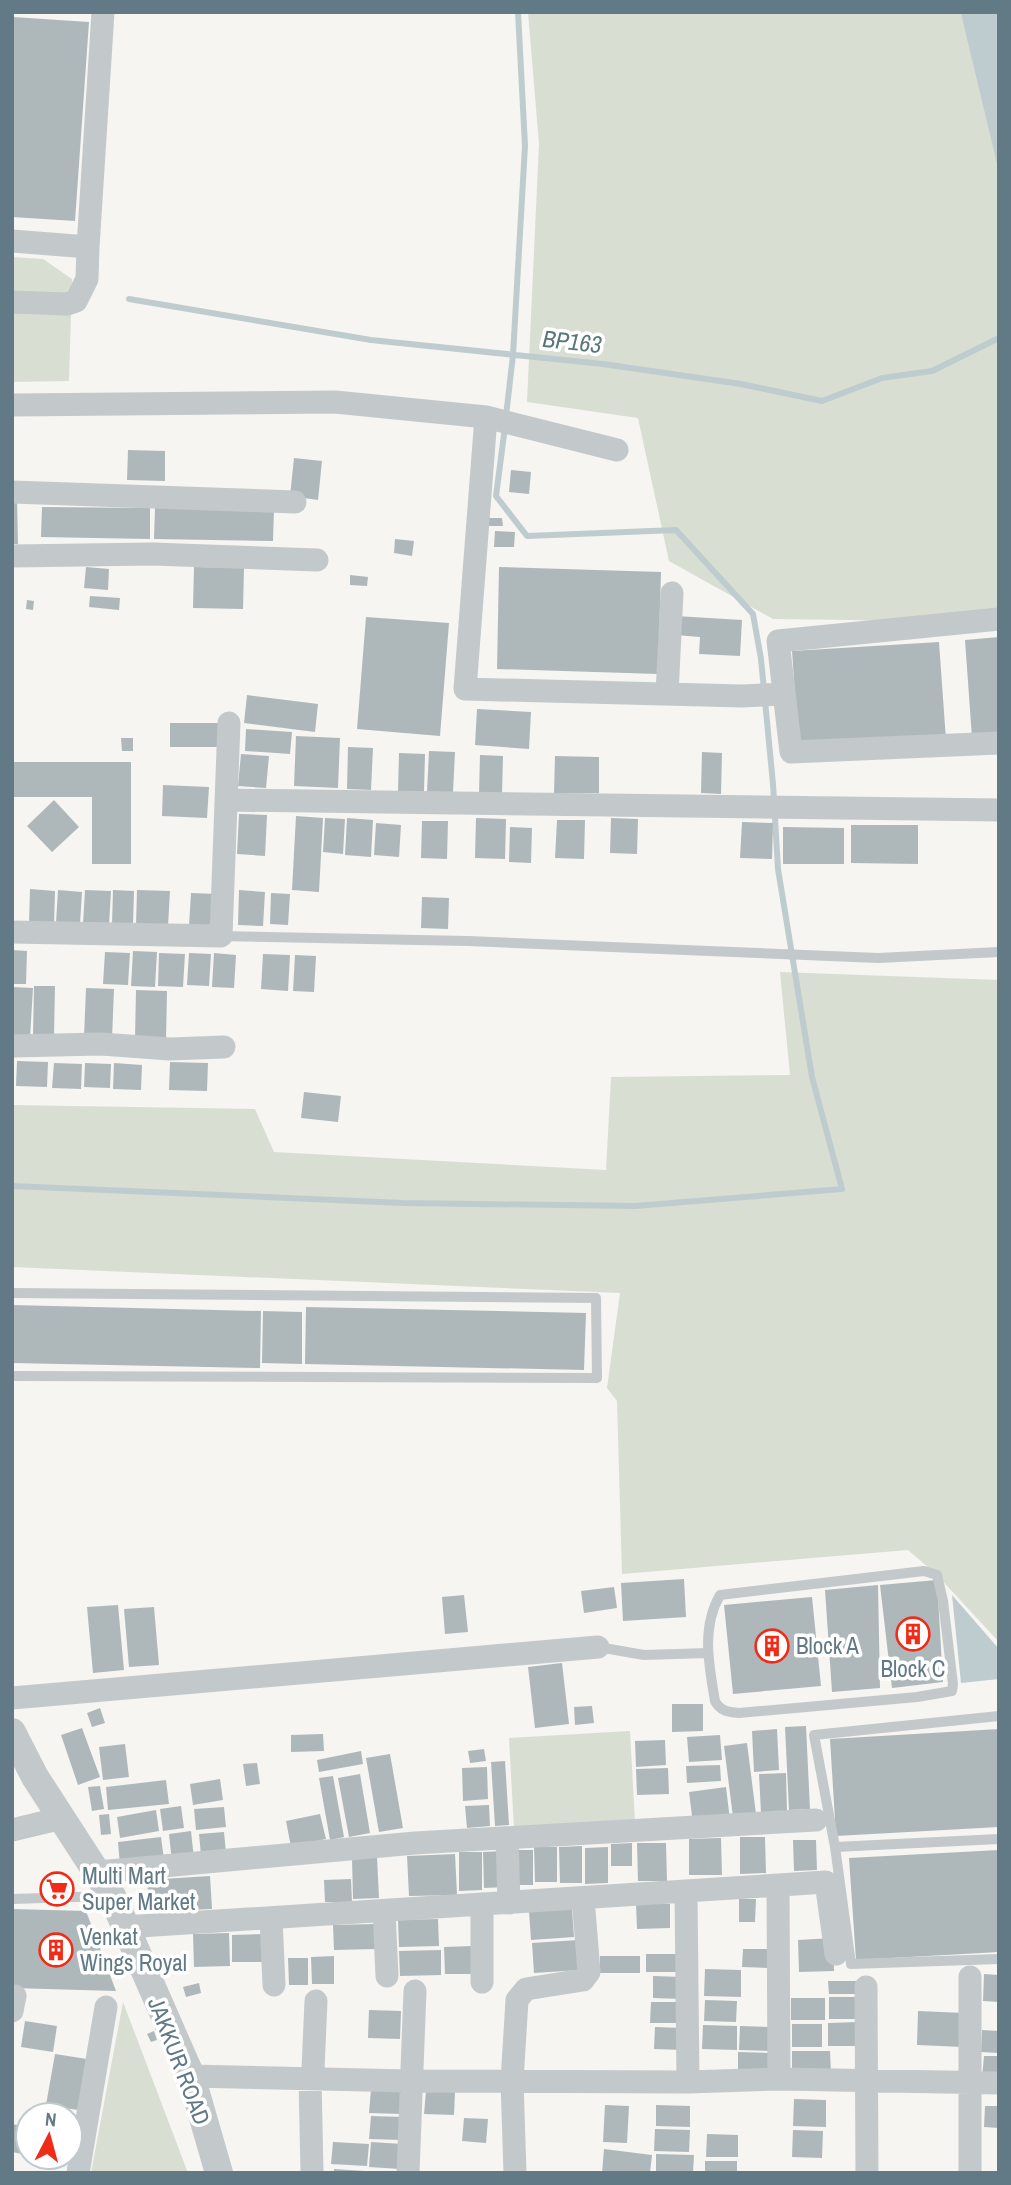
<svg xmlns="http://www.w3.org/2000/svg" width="1011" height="2185" viewBox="0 0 1011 2185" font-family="'Archivo Narrow',sans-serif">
  <rect width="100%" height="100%" fill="#f6f5f1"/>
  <!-- green -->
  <path fill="#d8ded2" d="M528,12H999V622L773,619L669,561L638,418L527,402L539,144Z
    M12,257L43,259L72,279L69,381L12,382Z
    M780,972L999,980V1642L937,1575L908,1550L622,1574L617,1401L607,1388L620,1293L12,1267V1105L255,1109L274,1152L606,1170L611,1077L790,1075Z
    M630,1731L635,1822L514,1829L509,1738Z
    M123,2002L188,2173H91Z"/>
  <!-- water -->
  <path fill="#beccd0" d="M961,12H999V172L964,26Z
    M952,1595L999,1649V1679L961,1683Z"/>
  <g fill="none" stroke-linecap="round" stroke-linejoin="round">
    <!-- stream -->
    <path stroke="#beccd0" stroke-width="6" d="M129,299L371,340L603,364L741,384L822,401L882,378L932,371L999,338
      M506,416L513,355L525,146L518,12
      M12,1186L403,1203L635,1206L842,1189L812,1077L778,869L773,784L761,659L753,614L676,530L527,536L496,496L505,427"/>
  </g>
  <!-- building -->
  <path fill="#aeb8bb" d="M13,17L89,22L75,221L12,217Z
    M128,450L165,451V481L127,480Z
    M294,458L322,461L318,500L290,496Z
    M511,470L531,472L529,494L509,492Z
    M12,498H17L18,544H12Z
    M42,507L150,508V539L41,537Z
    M155,508L274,509L273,541L154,539Z
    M489,518H502L503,526H489Z
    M495,531L515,532L514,547H494Z
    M395,539L414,541L412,556L394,553Z
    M86,567L109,569L108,590L84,588Z
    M194,567L244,568L243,609L193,608Z
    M499,567L661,572L658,674L497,669Z
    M350,575L368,577L367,586L350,585Z
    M90,596L120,598L119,610L89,607Z
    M27,600L34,601L33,610L26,609Z
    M676,616L742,620L740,656L699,654L700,637L675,635Z
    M366,617L449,623L440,736L357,729Z
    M999,637V736L972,738L965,640Z
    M939,642L946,740L799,750L792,651Z
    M247,695L318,704L315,732L244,723Z
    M477,709L531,712L529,749L475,745Z
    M170,723H218V747H170Z
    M246,729L292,732L290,754L245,751Z
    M296,736L340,738L338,788L294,786Z
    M121,738H133V751H122Z
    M348,747L373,748L371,790L347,789Z
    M429,751L455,752L453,793L427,792Z
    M702,752L722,753L721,794L701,793Z
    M399,753L425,754L424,792L398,791Z
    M241,754L269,756L266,788L238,786Z
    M480,755L503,756L502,794H479Z
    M555,756L599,757V793H554Z
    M12,762H131V864H92V797H12Z
    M163,785L209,787L207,818L162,816Z
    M54,800L79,827L52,852L27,826Z
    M239,814L267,815L265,856L237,854Z
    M296,816L323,818L319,892L292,890Z
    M325,818L345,819L343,854L323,852Z
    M347,818L373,820L371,857L345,855Z
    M476,818L506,819L505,859L475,858Z
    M611,818L638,819L637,854L610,853Z
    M557,820H585L584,859L555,858Z
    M422,821H448L447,859L421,858Z
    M742,822L773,823L772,859L740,858Z
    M376,823L401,825L399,857L374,855Z
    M851,825H918V864L851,863Z
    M510,827L532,828L531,863L509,862Z
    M783,827L844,828V864H783Z
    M30,889L55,891L54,925L29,924Z
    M58,890L82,892L80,924L56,923Z
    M85,890L111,891L109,925L83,924Z
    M113,890L134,891L133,925L112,924Z
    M137,890L170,891L168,926L136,925Z
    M239,890L265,892L263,926L238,925Z
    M191,893L217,894L215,928L189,926Z
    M271,893L290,894L288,925L270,924Z
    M422,897L449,898L448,929L421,928Z
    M12,950L27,951L26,984H12Z
    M133,951L157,952L155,987L131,986Z
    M105,952L130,953L128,985L103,984Z
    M159,953L185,954L183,987L158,986Z
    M189,953L211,954L209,986L187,985Z
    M214,953L236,955L234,988L212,987Z
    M263,954L290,955L288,991L261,989Z
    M295,955L316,956L314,992L293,991Z
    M34,986H55L54,1037L33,1036Z
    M12,987L33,988L30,1038L12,1037Z
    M86,988L114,989L112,1039L84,1037Z
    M136,990L167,991L166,1040L135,1039Z
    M17,1061L48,1062L47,1087L16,1086Z
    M170,1062L208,1063L207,1091L169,1090Z
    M54,1063L82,1064L81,1089L52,1088Z
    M85,1063L111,1064L110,1088L84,1087Z
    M114,1063L142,1065L141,1090L113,1089Z
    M304,1092L341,1096L338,1122L301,1118Z
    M12,1305L261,1311L260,1368L12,1363Z
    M306,1307L586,1313L584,1370L305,1364Z
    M263,1311L302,1312V1364L262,1363Z
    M684,1579L686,1617L623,1621L621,1583Z
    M937,1580L943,1682L892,1688L880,1585Z
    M878,1585L880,1688L832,1692L825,1590Z
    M614,1587L617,1608L584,1613L581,1591Z
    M464,1595L468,1632L445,1634L442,1597Z
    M812,1597L821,1686L733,1694L724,1605Z
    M118,1605L124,1670L93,1673L87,1607Z
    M154,1607L159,1665L129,1667L124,1609Z
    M562,1663L569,1724L535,1728L528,1667Z
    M672,1704H703V1731L672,1732Z
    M592,1706L594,1723L575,1725L574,1707Z
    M100,1708L105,1723L92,1727L87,1713Z
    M806,1726L810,1809L789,1810L785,1727Z
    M82,1728L100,1777L78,1785L61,1735Z
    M777,1729L779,1770L754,1772L752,1731Z
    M999,1729V1827L836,1836L830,1739Z
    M323,1734L324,1751L291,1752V1735Z
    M720,1735L722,1760L689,1762L687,1737Z
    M665,1740L666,1765L636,1767L635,1741Z
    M747,1743L756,1814L733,1817L724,1746Z
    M125,1744L129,1777L103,1780L99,1747Z
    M484,1749L486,1761L470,1763L468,1751Z
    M361,1751L363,1764L319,1772L317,1760Z
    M390,1754L403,1828L379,1832L366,1758Z
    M505,1761L509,1825L495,1826L491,1762Z
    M257,1763L260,1784L246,1786L243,1764Z
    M720,1765L721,1781L687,1783L686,1766Z
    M487,1767L488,1799L463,1801L462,1768Z
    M668,1768L669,1794L637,1795L636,1769Z
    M786,1773L787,1812L761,1813L759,1774Z
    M360,1774L370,1833L349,1837L338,1778Z
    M333,1776L344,1837L330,1840L319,1778Z
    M220,1779L223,1800L193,1805L190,1784Z
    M166,1780L169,1804L108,1810L106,1787Z
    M100,1786L104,1809L92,1811L88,1787Z
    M726,1787L730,1820L693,1824L689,1792Z
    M489,1805L490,1826L467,1828L465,1806Z
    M181,1806L184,1828L163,1831L160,1809Z
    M224,1807L226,1827L196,1830L194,1809Z
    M156,1810L159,1831L120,1838L117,1817Z
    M109,1814L111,1834L101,1835L99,1815Z
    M320,1814L326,1839L291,1847L286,1821Z
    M191,1831L194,1859L172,1862L169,1834Z
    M224,1832L226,1853L201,1855L199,1834Z
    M161,1837L164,1860L120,1865L118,1842Z
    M740,1837H765L766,1873L740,1874Z
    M721,1838L722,1875H689V1839Z
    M793,1840H816L817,1870L794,1871Z
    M632,1843V1866H611V1844Z
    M637,1843H666L667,1881H638Z
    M582,1846V1883H560L559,1847Z
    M534,1847H557V1882H535Z
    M608,1847V1883L585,1884V1848Z
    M511,1850H533V1885H511Z
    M999,1850V1952L856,1960L849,1858Z
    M506,1851V1887L484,1888L483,1852Z
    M459,1852H482V1890L459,1891Z
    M455,1854L457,1895L409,1896L407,1856Z
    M377,1857L379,1898L353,1899L352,1858Z
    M210,1876L212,1909L149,1912L147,1880Z
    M351,1879L352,1902H325L324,1880Z
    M41,1883L67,1884V1892L40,1891Z
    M739,1899H756L755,1922H739Z
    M636,1904H670V1928L637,1929Z
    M12,1909L86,1911L116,1991L12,1988Z
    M572,1909L574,1937L531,1940L529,1911Z
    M438,1919L439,1946L399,1947L398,1920Z
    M375,1924L376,1949L334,1950L333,1925Z
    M229,1933L230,1966L194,1967L193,1934Z
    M264,1934V1962H232V1935Z
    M833,1938L834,1971L799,1972L798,1940Z
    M578,1940L580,1970L534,1973L532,1943Z
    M472,1946L473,1974H445L444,1947Z
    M743,1949H772V1968L742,1967Z
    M441,1950V1975L400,1976L399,1951Z
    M646,1954H677L676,1972H646Z
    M334,1956V1984H312L311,1957Z
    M600,1956H640V1973H600Z
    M288,1958H308V1985H289Z
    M705,1969L741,1970V1997L704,1996Z
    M984,1974L999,1975V2002L983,2001Z
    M653,1976L683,1977L682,1999L653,1998Z
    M828,1981H856L855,1994H829Z
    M199,1983L201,1993L186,1997L183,1987Z
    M829,1997H860V2019H829Z
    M791,1998H825V2020H791Z
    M705,2000L737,2001L736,2022L704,2021Z
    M651,2002H683V2023H650Z
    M369,2010L401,2011L400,2039L368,2038Z
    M918,2011L964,2013L963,2047L917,2045Z
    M25,2021L57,2026L53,2052L21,2047Z
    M859,2022V2046H828V2023Z
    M792,2024H822V2047H792Z
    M703,2025L737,2026V2050L702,2049Z
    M740,2026L774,2027V2051L739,2050Z
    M655,2027L684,2028L683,2050L654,2049Z
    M982,2030L999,2031V2053L981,2052Z
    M154,2031L157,2040L151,2042L147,2034Z
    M792,2051H830L831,2073L792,2074Z
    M738,2052L771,2053V2075L738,2074Z
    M55,2054L87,2059L78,2110L46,2105Z
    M984,2056H999V2079L982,2078Z
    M371,2090L403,2091L402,2114L369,2113Z
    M426,2091L455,2092L454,2115L424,2114Z
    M794,2099L826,2100V2127L793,2126Z
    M605,2105L629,2106L627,2143L603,2142Z
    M656,2105L690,2106V2127L656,2126Z
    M985,2106H999V2128L984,2127Z
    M371,2116L403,2117L402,2140L369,2139Z
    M464,2118L488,2119L486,2143L462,2141Z
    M12,2124L28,2127V2155L12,2152Z
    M655,2129L690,2130L689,2152L654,2151Z
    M793,2130L823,2131L822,2158L792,2157Z
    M707,2134L738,2135V2157H706Z
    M333,2142L369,2144L367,2166L331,2164Z
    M371,2142L402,2144L400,2169L369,2167Z
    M604,2149L652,2155L650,2173H602Z
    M656,2154L694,2155L693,2173H656Z
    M46,2157H68L67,2162Z
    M705,2161H737V2173H705Z
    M334,2169L365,2171V2173H334Z"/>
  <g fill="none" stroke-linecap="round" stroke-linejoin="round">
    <!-- service -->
    <path stroke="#c3c8ca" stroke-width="10" d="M221,936L468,941L878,958L999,952
      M12,1293L596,1298L597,1378L12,1376
      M924,1571L937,1575L943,1601L953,1684L952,1691L917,1697L739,1713C728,1712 720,1711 715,1701C709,1665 701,1628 720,1595Z
      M598,1647L644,1655L708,1653
      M999,1716L814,1735L835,1847L851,1964L999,1959
      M835,1847L999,1839
      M12,1899L109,1896"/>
    <!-- minor -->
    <path stroke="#c3c8ca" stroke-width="23" d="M12,241L88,247L103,12
      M12,302L67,304L76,301L87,279L88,247
      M12,405L335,402L486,417L617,450
      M486,417L465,689L742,696L783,694
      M12,492L295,502
      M12,556L153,554L317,560
      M999,619L778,641L791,752L999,743
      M667,694L672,593
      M226,800L999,810
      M12,932L221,936L229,723
      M12,1046L101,1044L170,1049L224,1047
      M12,1698L598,1647
      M12,1830L62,1818
      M507,1838L509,1903
      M98,1872L415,1843L816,1820
      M778,1885L779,2079
      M686,1892L688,2082
      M384,1911L387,1976
      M271,1918L274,1985
      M124,1927L826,1882L836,1954
      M970,1977V2173
      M482,1982V1904
      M866,1987L867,2173
      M12,2011L15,1996
      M191,2076L410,2081L688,2082L779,2079L999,2083
      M78,2173L106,2007
      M312,2173L310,2078L313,2069L316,2001
      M408,2173L415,1991
      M515,2173L512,2081L517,2000L526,1989L583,1980L589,1972L583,1898"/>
    <!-- tertiary -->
    <path stroke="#c3c8ca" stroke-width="28" d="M12,1732L35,1777L112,1896L191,2076L219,2173"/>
  </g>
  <!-- icons -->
  <defs>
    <symbol id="building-ring" viewBox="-11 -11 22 22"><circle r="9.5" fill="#fff" stroke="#f02c18" stroke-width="1.5"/><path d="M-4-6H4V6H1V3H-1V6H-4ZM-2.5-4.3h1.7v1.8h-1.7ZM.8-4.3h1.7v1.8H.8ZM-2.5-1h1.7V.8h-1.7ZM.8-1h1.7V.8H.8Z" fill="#f02c18"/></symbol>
    <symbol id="supermarket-ring" viewBox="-11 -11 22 22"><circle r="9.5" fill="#fff" stroke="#f02c18" stroke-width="1.5"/><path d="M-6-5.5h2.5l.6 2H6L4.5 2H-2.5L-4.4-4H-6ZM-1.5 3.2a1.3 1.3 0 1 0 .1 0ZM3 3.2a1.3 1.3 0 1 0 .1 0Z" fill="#f02c18"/></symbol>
  </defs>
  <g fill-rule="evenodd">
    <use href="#building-ring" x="894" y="1615" width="38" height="38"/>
    <use href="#building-ring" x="753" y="1627" width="38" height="38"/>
    <use href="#supermarket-ring" x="38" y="1870" width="38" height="38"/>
    <use href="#building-ring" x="37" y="1931" width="38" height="38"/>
  </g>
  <g text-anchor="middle" stroke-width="7" stroke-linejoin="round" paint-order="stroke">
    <!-- poi labels -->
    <g font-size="23" fill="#627a85" stroke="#fff" text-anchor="start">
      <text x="796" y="1654">Block A</text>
      <text x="913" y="1677" text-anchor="middle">Block C</text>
      <text x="82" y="1884">Multi Mart<tspan x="82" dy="26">Super Market</tspan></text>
      <text x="80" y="1945">Venkat<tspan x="80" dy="26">Wings Royal</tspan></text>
    </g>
    <!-- street labels -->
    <g font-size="23" fill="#627a85" stroke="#fff">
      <text transform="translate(179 2061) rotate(69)" y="8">JAKKUR ROAD</text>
    </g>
    <!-- water labels -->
    <g font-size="24" font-style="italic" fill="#59767b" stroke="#fff">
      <text transform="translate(572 342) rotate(6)" y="8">BP163</text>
    </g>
  </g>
  <!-- border -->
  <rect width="1011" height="2185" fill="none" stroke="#627a85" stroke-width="28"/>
  <!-- north arrow -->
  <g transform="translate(49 2136) rotate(6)"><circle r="33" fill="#ffffff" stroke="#c0cace" stroke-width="2"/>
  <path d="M0-5L12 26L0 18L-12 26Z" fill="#f02c18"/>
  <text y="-10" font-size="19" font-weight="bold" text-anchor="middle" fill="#627a85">N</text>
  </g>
</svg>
